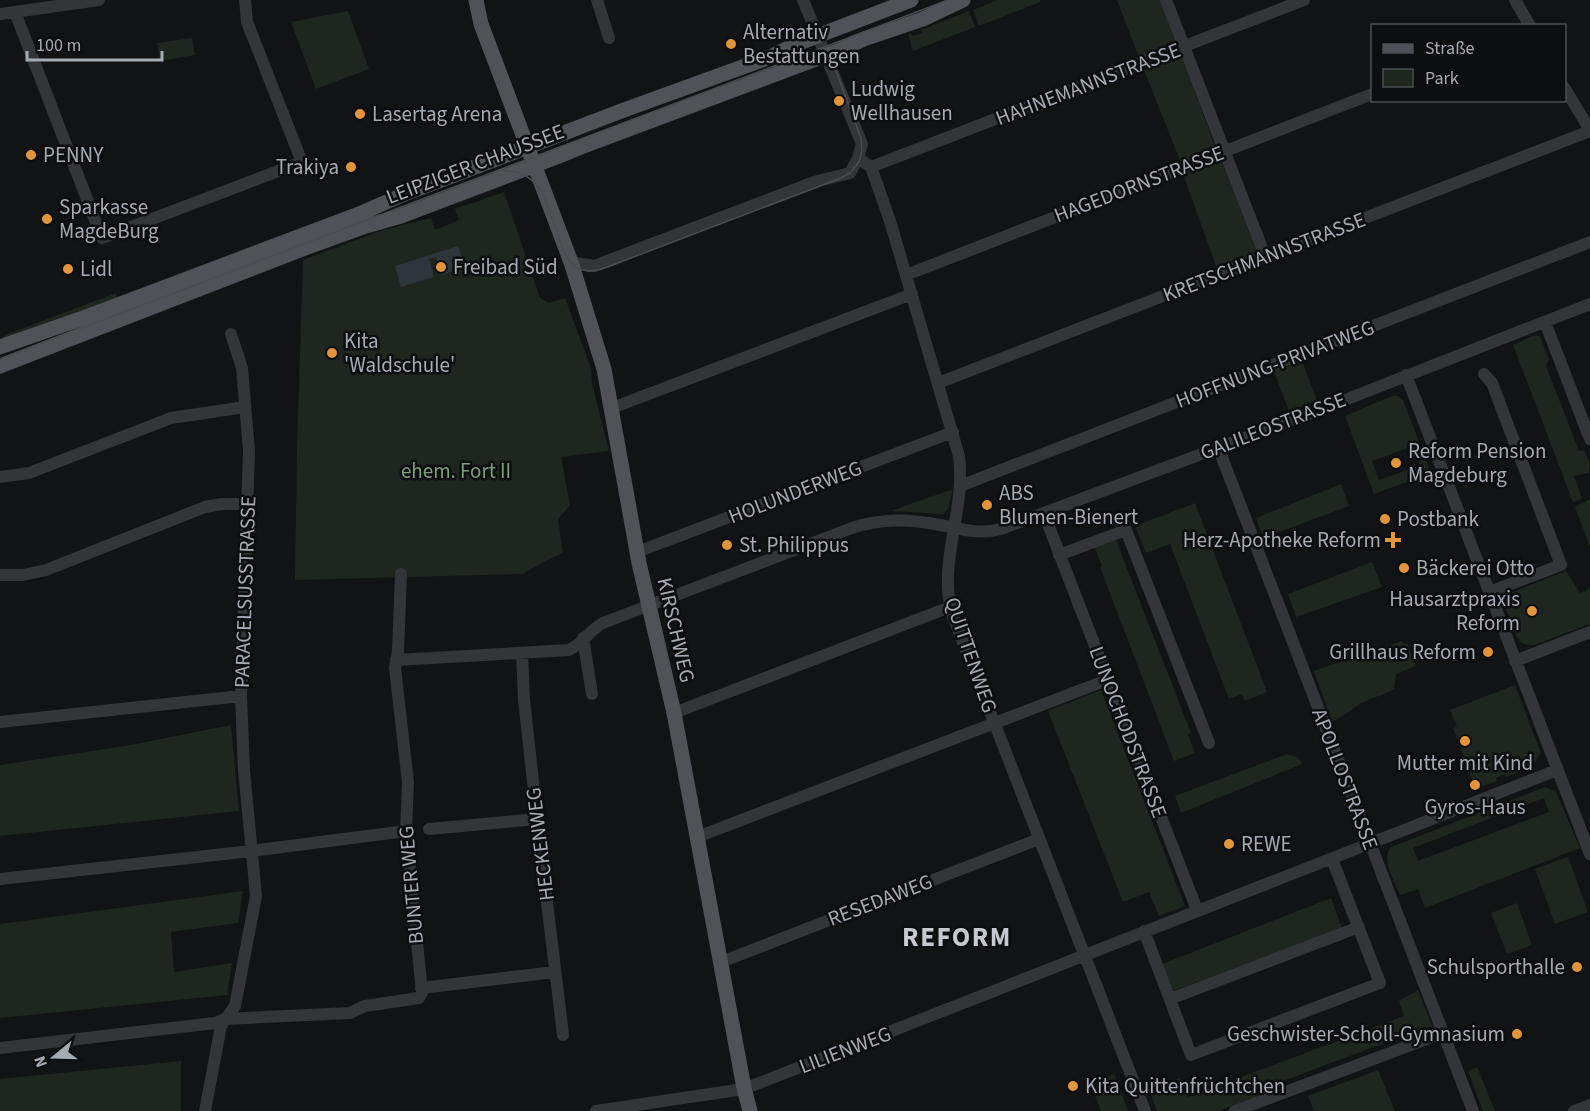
<svg xmlns="http://www.w3.org/2000/svg" width="1590" height="1111" viewBox="0 0 1590 1111" font-family="'Source Sans 3',sans-serif">
  <rect width="100%" height="100%" fill="#121314"/>
  <!-- green -->
  <path fill="#1f261f" fill-rule="evenodd" d="M998,0H1040V2L979,26L973,10Z
    M1117,0H1160L1175,40L1173,45L1139,58Z
    M348,11L369,69L316,89L291,22Z
    M969,11L975,27L913,51L908,35L911,33L913,36L922,33L921,30Z
    M192,38L195,55L160,61L157,43Z
    M1178,56L1182,58L1215,146L1212,151L1181,163L1144,70Z
    M1217,160L1222,162L1256,250L1255,255L1217,269L1182,171Z
    M504,192L540,298L549,303L565,298L591,368L592,383L609,451L561,457L570,505L558,519L563,553L545,561L523,574L295,580L297,447L303,260L383,230L431,218L435,230L459,220L455,209Z
    M116,293L118,299L1,340L5,335Z
    M1533,336H1540L1549,360L1546,366L1579,451L1584,450L1590,463L1589,473L1574,476L1582,499L1573,502L1513,345Z
    M1299,359L1302,361L1317,400L1289,411L1273,369Z
    M1392,396H1398L1403,400L1431,473L1374,494L1345,416ZM1413,446L1420,465L1379,480L1372,461Z
    M1341,484L1349,506L1263,538L1256,518Z
    M953,489L948,509L943,514L891,511Z
    M1590,499V547L1575,507Z
    M1195,503L1267,692L1245,701L1242,694L1229,699L1170,544L1146,553L1135,526Z
    M1116,540L1191,733L1188,735L1195,753L1174,761L1100,567L1102,566L1095,548Z
    M1372,562L1382,587L1296,617L1288,594Z
    M1566,571L1580,593L1590,588V624L1534,645H1526L1519,641L1503,601L1505,595Z
    M1402,641L1404,644L1407,643L1416,666L1396,674L1394,689C1385,695 1376,696 1366,701C1353,706 1346,716 1332,722L1314,671Z
    M1515,685L1541,753L1531,767L1506,777L1505,774L1496,778L1497,781L1476,789L1453,728L1457,726L1450,710Z
    M1101,690L1185,906L1159,916L1149,892L1123,902L1048,711Z
    M231,725L239,811L0,836V765L131,745Z
    M1287,754L1299,758L1302,764L1181,813L1175,796Z
    M1545,787L1556,792L1580,848L1425,908L1418,889L1400,895C1395,882 1380,859 1391,847ZM1544,798L1549,812L1418,861L1413,848Z
    M1568,857L1588,912L1555,924L1535,869Z
    M243,891L238,923L171,932L174,972L232,963L227,995L0,1018V924Z
    M1331,898L1342,928L1173,991L1162,964Z
    M1517,903L1532,945L1507,954L1491,913Z
    M1418,990L1432,1026L1428,1032L1413,1036L1406,1031L1400,1032V1037L1262,1089L1259,1096L1218,1111H1157L1149,1090L1180,1078L1188,1097L1404,1016L1399,1001Z
    M181,1061V1111H0V1079Z
    M1477,1067L1495,1111H1483L1468,1071Z
    M1378,1070L1395,1111H1314L1308,1096Z
    M1114,1074L1128,1111H1101L1090,1083Z"/>
  <!-- water -->
  <path fill="#2d363b" d="M458,246L464,263L462,268L441,275L436,257L429,259L434,277L401,287L395,266Z"/>
  <g fill="none" stroke-linecap="round" stroke-linejoin="round">
    <!-- minor -->
    <path stroke="#343539" stroke-width="12" d="M597,0L609,38
      M1166,0L1265,256
      M1515,0L1530,26
      M15,12L102,238L302,162L247,22L245,0
      M0,14L99,0
      M1564,87L1590,130
      M858,158L871,167L890,221L959,456C966,509 939,558 951,611L1145,1111
      M871,167L1304,0
      M571,262L594,266L814,182L850,173L858,158L862,144L803,0
      M906,275L1372,94
      M1545,322L1590,439
      M1484,374L1492,383L1561,565L1489,592
      M1406,375L1590,854
      M938,383L1590,131
      M612,408L912,294
      M1218,447L1473,1111
      M0,477L29,473L171,418L245,407
      M960,486L1590,242
      M1044,514L1197,910
      M637,552L953,432
      M1059,555L1126,530L1209,743
      M0,575H23L46,570L205,507L222,504H248
      M583,638L592,694
      M522,653L524,699L537,819L563,1035
      M396,660L569,650C583,644 589,630 603,623L852,528C882,518 910,519 940,525C961,529 980,535 1001,529L1327,407L1590,304
      M1515,661L1590,632
      M674,713L950,607
      M0,722L241,696
      M429,829L537,819
      M697,837L1107,680
      M0,879L251,851L406,831
      M1144,931L1191,1055L1380,983L1332,859
      M721,962L1039,839
      M421,988L555,972
      M1170,999L1359,927
      M0,1048L215,1023L225,1019L350,1013L365,1006L419,998L422,993L406,831L408,782L395,668L398,651L401,574
      M205,1111L221,1026L235,1006L256,896L244,770L241,696L249,451L242,368L231,334
      M596,1111L737,1090L754,1085L1557,770
      M1235,1111L1443,1033
      M1574,1111L1590,1105"/>
    <!-- major -->
    <path stroke="#505257" stroke-width="15" d="M476,0L481,24L571,262L604,369L639,563L674,713L744,1088L750,1111
      M0,347L86,317L359,214L407,193L624,110L770,57L799,43L911,0
      M0,366L305,248L366,226L401,216L559,156L581,147L840,50L864,39L923,19L963,0"/>
    <!-- tram -->
    <path stroke="#4b4d51" stroke-width="1.5" d="M504,171C564,169 546,268 587,271C599,272 612,265 623,261L841,178L850,173L859,162L862,151L861,138L836,71L823,58L808,54
      M0,359L948,0"/>
  </g>
  <!-- markers -->
  <g fill="#e3953b" stroke="#0d0e0f" stroke-width="2">
    <circle cx="731" cy="44" r="6"/>
    <circle cx="839" cy="101" r="6"/>
    <circle cx="360" cy="114" r="6"/>
    <circle cx="31" cy="155" r="6"/>
    <circle cx="351" cy="167" r="6"/>
    <circle cx="47" cy="219" r="6"/>
    <circle cx="441" cy="267" r="6"/>
    <circle cx="68" cy="269" r="6"/>
    <circle cx="332" cy="353" r="6"/>
    <circle cx="1396" cy="463" r="6"/>
    <circle cx="987" cy="505" r="6"/>
    <circle cx="1385" cy="519" r="6"/>
    <path d="M1390 531h6v6h6v6h-6v6h-6v-6h-6v-6h6z"/>
    <circle cx="727" cy="545" r="6"/>
    <circle cx="1404" cy="568" r="6"/>
    <circle cx="1532" cy="611" r="6"/>
    <circle cx="1488" cy="652" r="6"/>
    <circle cx="1465" cy="741" r="6"/>
    <circle cx="1475" cy="785" r="6"/>
    <circle cx="1229" cy="844" r="6"/>
    <circle cx="1577" cy="967" r="6"/>
    <circle cx="1517" cy="1034" r="6"/>
    <circle cx="1073" cy="1086" r="6"/>
  </g>
  <g text-anchor="middle" stroke-width="5" stroke-linejoin="round" paint-order="stroke">
    <!-- poi labels -->
    <g font-size="21" fill="#a5abb3" stroke="#0d0e0f" text-anchor="start">
      <text x="743" y="39">Alternativ<tspan x="743" dy="24">Bestattungen</tspan></text>
      <text x="851" y="96">Ludwig<tspan x="851" dy="24">Wellhausen</tspan></text>
      <text x="372" y="121">Lasertag Arena</text>
      <text x="43" y="162">PENNY</text>
      <text x="339" y="174" text-anchor="end">Trakiya</text>
      <text x="59" y="214">Sparkasse<tspan x="59" dy="24">MagdeBurg</tspan></text>
      <text x="453" y="274">Freibad Süd</text>
      <text x="80" y="276">Lidl</text>
      <text x="344" y="348">Kita<tspan x="344" dy="24">'Waldschule'</tspan></text>
      <text x="1408" y="458">Reform Pension<tspan x="1408" dy="24">Magdeburg</tspan></text>
      <text x="999" y="500">ABS<tspan x="999" dy="24">Blumen-Bienert</tspan></text>
      <text x="1397" y="526">Postbank</text>
      <text x="1381" y="547" text-anchor="end">Herz-Apotheke Reform</text>
      <text x="739" y="552">St. Philippus</text>
      <text x="1416" y="575">Bäckerei Otto</text>
      <text x="1520" y="606" text-anchor="end">Hausarztpraxis<tspan x="1520" dy="24">Reform</tspan></text>
      <text x="1476" y="659" text-anchor="end">Grillhaus Reform</text>
      <text x="1465" y="770" text-anchor="middle">Mutter mit Kind</text>
      <text x="1475" y="814" text-anchor="middle">Gyros-Haus</text>
      <text x="1241" y="851">REWE</text>
      <text x="1565" y="974" text-anchor="end">Schulsporthalle</text>
      <text x="1505" y="1041" text-anchor="end">Geschwister-Scholl-Gymnasium</text>
      <text x="1085" y="1093">Kita Quittenfrüchtchen</text>
    </g>
    <!-- street labels -->
    <g font-size="21" fill="#a5abb3" stroke="#0d0e0f">
      <text transform="translate(1088 84) rotate(-21)" y="7">HAHNEMANNSTRASSE</text>
      <text transform="translate(475 164) rotate(-21)" y="7">LEIPZIGER CHAUSSEE</text>
      <text transform="translate(1139 184) rotate(-21)" y="7">HAGEDORNSTRASSE</text>
      <text transform="translate(1264 257) rotate(-21)" y="7">KRETSCHMANNSTRASSE</text>
      <text transform="translate(1275 364) rotate(-21)" y="7">HOFFNUNG-PRIVATWEG</text>
      <text transform="translate(1273 426) rotate(-21)" y="7">GALILEOSTRASSE</text>
      <text transform="translate(795 492) rotate(-21)" y="7">HOLUNDERWEG</text>
      <text transform="translate(245 592) rotate(-88)" y="7">PARACELSUSSTRASSE</text>
      <text transform="translate(676 630) rotate(77)" y="7">KIRSCHWEG</text>
      <text transform="translate(971 655) rotate(71)" y="7">QUITTENWEG</text>
      <text transform="translate(1128 732) rotate(69)" y="7">LUNOCHODSTRASSE</text>
      <text transform="translate(1345 779) rotate(69)" y="7">APOLLOSTRASSE</text>
      <text transform="translate(540 844) rotate(-97)" y="7">HECKENWEG</text>
      <text transform="translate(411 885) rotate(-95)" y="7">BUNTER WEG</text>
      <text transform="translate(880 900) rotate(-21)" y="7">RESEDAWEG</text>
      <text transform="translate(845 1050) rotate(-21)" y="7">LILIENWEG</text>
    </g>
    <!-- park labels -->
    <g font-size="21" fill="#7f9d7d" stroke="#0d0e0f">
      <text x="456" y="478">ehem. Fort II</text>
    </g>
    <!-- district labels -->
    <g font-size="27" font-weight="bold" letter-spacing="1.5" fill="#c6cad0" stroke="#0d0e0f">
      <text x="957" y="946">REFORM</text>
    </g>
  </g>
  <!-- legend -->
  <rect x="1371" y="24" width="195" height="78" fill="#0d0e0f" stroke="#4a4d51" stroke-width="1.5"/>
  <rect x="1383" y="44" width="30" height="9" fill="#505257" stroke="#4a4d51" stroke-width="1.5"/>
  <text x="1425" y="54" font-size="18" fill="#a5abb3">Straße</text>
  <rect x="1383" y="69" width="30" height="18" fill="#1f261f" stroke="#4a4d51" stroke-width="1.5"/>
  <text x="1425" y="84" font-size="18" fill="#a5abb3">Park</text>
  <!-- north arrow -->
  <g transform="translate(54 1057) rotate(251)" stroke="#0d0e0f" stroke-width="4.5" paint-order="stroke">
  <path d="M0-4.5L10 22L0 15L-10 22Z" fill="#a5abb3"/>
  <text y="-9" font-size="16" font-weight="bold" text-anchor="middle" fill="#a5abb3">N</text>
  </g>
  <!-- scale -->
  <path d="M27 51v9h135v-9" fill="none" stroke="#a5abb3" stroke-width="3"/>
  <text x="36" y="51" font-size="18" fill="#a5abb3" stroke="#0d0e0f" stroke-width="4.5" paint-order="stroke">100 m</text>
</svg>
